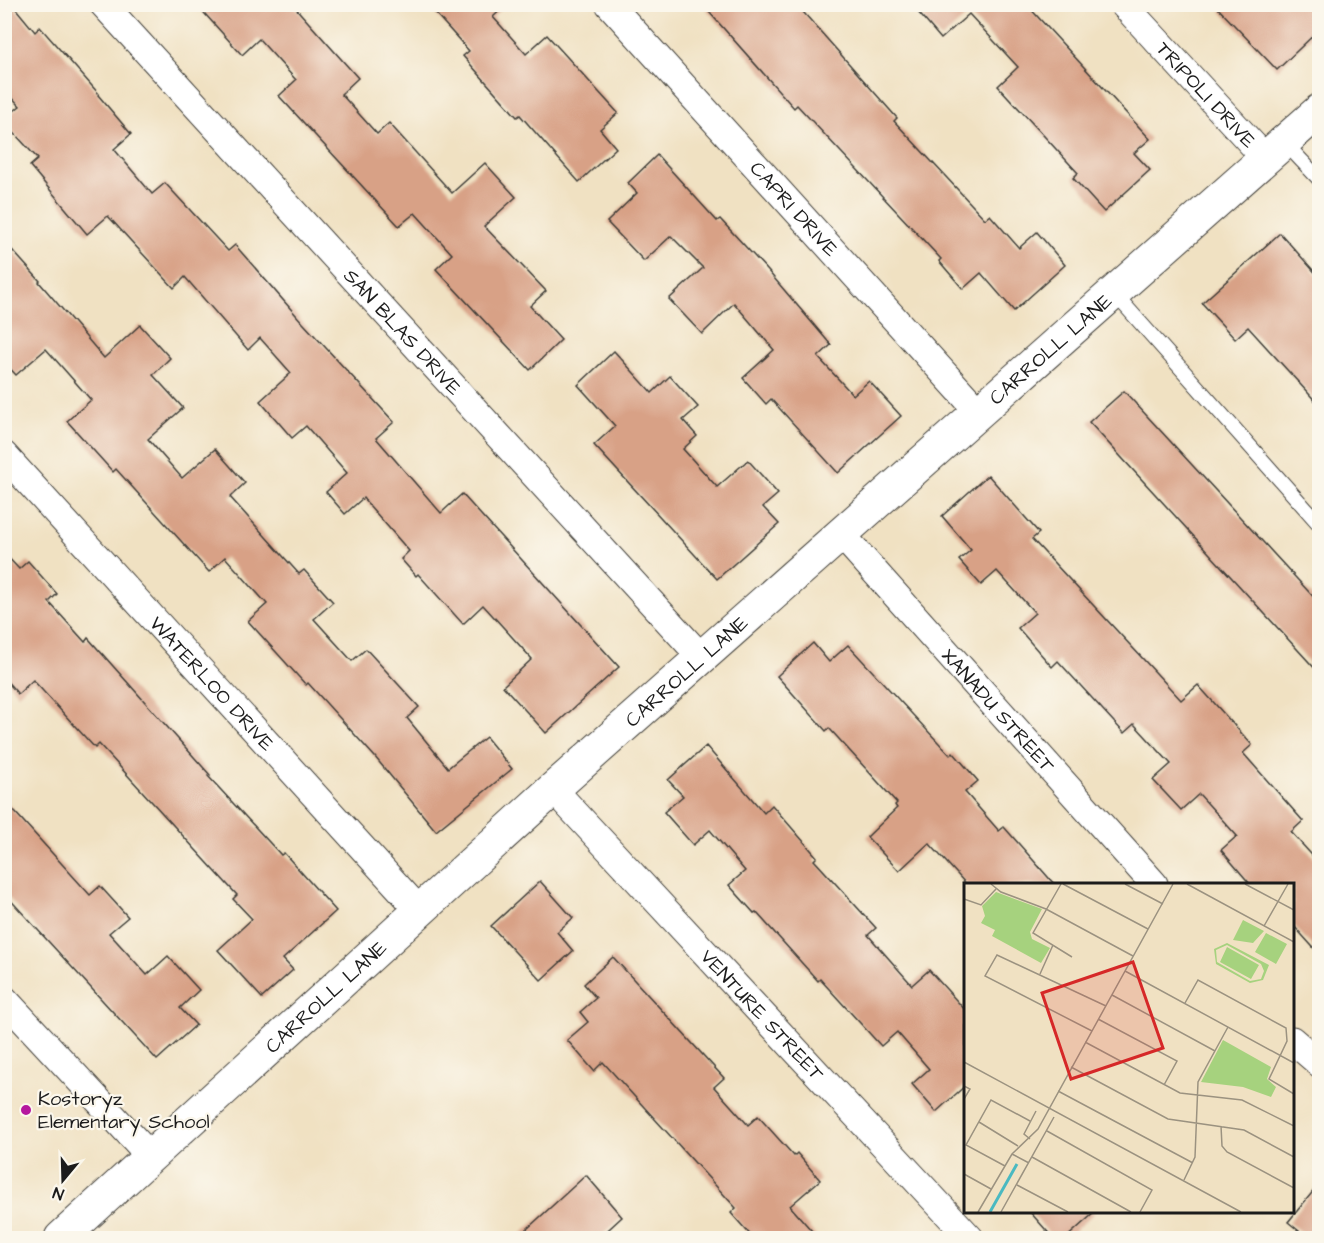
<svg xmlns="http://www.w3.org/2000/svg" width="1324" height="1243" viewBox="0 0 1324 1243" font-family="'Architects Daughter',sans-serif">
  <rect width="100%" height="100%" fill="#fbf7ec"/>
  <filter id="ink" filterUnits="userSpaceOnUse"><feTurbulence type="fractalNoise" baseFrequency=".0167" numOctaves="2"/><feDisplacementMap in="SourceGraphic" scale="12" xChannelSelector="R" yChannelSelector="G"/><feConvolveMatrix kernelMatrix="1 2 1 2 8 2 1 2 1" color-interpolation-filters="sRGB"/></filter>
  <filter id="wash" filterUnits="userSpaceOnUse"><feTurbulence type="fractalNoise" baseFrequency=".008" numOctaves="4" result="noise"/><feDisplacementMap in="SourceGraphic" scale="24" xChannelSelector="R" yChannelSelector="G"/><feGaussianBlur stdDeviation="1.35" result="paint"/><feColorMatrix in="noise" values="0 0 0 0 0 0 0 0 0 0 0 0 0 0 0 0 0 1.4 0 .05"/><feComposite in="paint" operator="in"/></filter>
  <g filter="url(#wash)">
    <rect width="100%" height="100%" fill="#f0e1c2"/>
    <g id="blocks">
      <g fill="#d8a186">
        <polygon points="4,4 12,4 35,32 40,27 99,94 98,95 131,134 114,149 152,194 165,183 228,251 235,245 303,323 394,422 376,438 441,513 462,494 619,667 546,733 503,686 532,659 483,605 463,624 418,574 416,576 401,559 409,551 363,498 345,514 326,492 347,473 306,426 292,438 260,401 291,373 260,338 248,350 185,277 174,288 108,216 87,234 30,166 38,159 4,122 4,119 20,106 4,89"/>
        <polygon points="196,4 292,4 358,78 341,94 377,134 389,123 452,193 485,163 516,197 484,226 546,291 530,306 561,340 530,370 436,269 452,254 415,213 399,226 279,96 296,80 259,39 242,55"/>
        <polygon points="427,4 507,4 493,17 526,54 547,35 618,113 600,129 616,148 579,182 520,115 517,117 463,56 469,51"/>
        <polygon points="702,4 796,4 897,118 894,121 985,219 990,215 1019,248 1037,232 1065,265 1014,311 981,273 963,289 939,261 941,259 797,105 794,108"/>
        <polygon points="911,4 1026,4 1150,139 1134,153 1150,170 1104,212 1073,178 1078,173 998,86 1018,67 969,14 941,39"/>
        <polygon points="1214,4 1320,4 1320,29 1277,70"/>
        <polygon points="657,155 717,221 720,219 768,271 831,345 818,357 853,395 869,381 901,416 838,473 771,399 766,404 743,378 774,350 734,303 702,334 669,299 703,268 671,236 644,261 607,222 637,193 628,183"/>
        <polygon points="1280,233 1320,278 1320,406 1248,327 1235,339 1202,303"/>
        <polygon points="4,241 40,281 39,282 104,358 140,325 170,358 153,375 183,408 148,439 182,478 215,449 245,483 230,497 299,574 304,570 333,602 314,619 352,661 366,649 419,707 407,718 448,768 486,737 512,769 436,831 375,757 308,683 306,685 248,621 267,604 225,557 209,572 116,469 113,472 67,421 91,400 46,349 16,375 4,362"/>
        <polygon points="614,351 652,393 670,376 698,407 683,420 697,436 683,449 717,487 748,460 778,494 763,507 779,524 717,579 594,445 615,426 578,385"/>
        <polygon points="1124,391 1320,604 1320,674 1089,422"/>
        <polygon points="988,475 1039,533 1032,539 1181,700 1198,685 1252,745 1243,753 1303,821 1291,832 1320,864 1320,955 1293,925 1293,885 1251,885 1221,850 1237,836 1199,794 1181,810 1153,780 1171,764 1134,724 1124,733 1058,661 1052,667 1018,628 1035,613 997,571 981,585 959,560 971,550 942,516"/>
        <polygon points="4,553 19,569 28,561 57,594 49,602 85,642 88,638 210,775 208,776 281,855 284,853 336,911 283,959 293,970 262,998 218,950 252,919 233,899 237,895 99,744 95,748 33,680 18,694 4,678"/>
        <polygon points="813,643 829,662 848,645 950,755 953,752 978,781 965,792 999,831 1004,827 1055,885 967,885 929,843 899,871 867,837 897,808 895,805 897,803 829,728 826,731 777,676"/>
        <polygon points="706,746 764,813 772,805 817,857 814,860 876,928 868,935 912,985 929,970 966,1011 966,1085 936,1112 912,1084 929,1069 897,1032 881,1046 820,979 818,981 756,912 754,913 729,885 745,871 710,830 693,845 664,812 683,796 668,780"/>
        <polygon points="4,800 90,895 100,886 128,917 109,933 147,975 168,956 199,990 180,1008 196,1025 157,1060 4,893"/>
        <polygon points="540,881 573,918 557,932 573,951 541,980 491,926"/>
        <polygon points="613,957 724,1078 714,1087 748,1125 758,1116 794,1156 797,1153 820,1180 790,1206 819,1239 754,1239 731,1213 736,1208 603,1062 594,1071 567,1040 588,1022 580,1012 596,998 584,984"/>
        <polygon points="586,1175 622,1217 598,1239 516,1239"/>
        <polygon points="1320,1183 1320,1239 1309,1239 1288,1222"/>
        <polygon points="1030,1212 1095,1212 1065,1239 1054,1239"/>
      </g>
    </g>
  </g>
  <g filter="url(#ink)">
    <use href="#blocks" fill-opacity="0" stroke="#3c3a35" stroke-width="1.5"/>
    <g fill="none" stroke-linecap="round" stroke-linejoin="round">
      <g stroke="#3c3a35" stroke-width="16">
        <g id="lane">
          <polyline points="1284,142 1320,180"/>
          <polyline points="1114,293 1320,525"/>
        </g>
      </g>
      <g stroke="#3c3a35" stroke-width="29">
        <g id="street">
          <path id="s1" d="M103 4 702 658"/>
          <path id="s2" d="M609 4 980 413"/>
          <path id="s3" d="M1123 4 1266 159"/>
          <path id="s4" d="M4 455 420 911"/>
          <path id="s5" d="M841 534 1154 884"/>
          <path id="s6" d="M553 789 970 1238"/>
          <polyline points="4,999 151,1157"/>
          <polyline points="1292,1040 1320,1064"/>
        </g>
      </g>
      <g stroke="#3c3a35" stroke-width="35">
        <g id="secondary">
          <path id="s7" d="M61 1238 553 789 1320 110"/>
        </g>
      </g>
      <use href="#lane" stroke="#fff" stroke-width="14"/>
      <use href="#street" stroke="#fff" stroke-width="27"/>
      <use href="#secondary" stroke="#fff" stroke-width="33"/>
    </g>
  </g>
  <circle fill="#b5179e" stroke="#fbf7ec" stroke-width="2" cx="26" cy="1110" r="6"/>
  <g text-anchor="middle" stroke-width="4.5" stroke-linejoin="round" paint-order="stroke">
    <g font-size="20" fill="#1c1c1c" stroke="#fbf7ec">
      <text dy="7" stroke="none"><textPath href="#s3" startOffset="123">TRIPOLI DRIVE</textPath></text>
      <text dy="7" stroke="none"><textPath href="#s2" startOffset="276">CAPRI DRIVE</textPath></text>
      <text dy="7" stroke="none"><textPath href="#s1" startOffset="444">SAN BLAS DRIVE</textPath></text>
      <text dy="7" stroke="none"><textPath href="#s7" startOffset="1330">CARROLL LANE</textPath></text>
      <text dy="7" stroke="none"><textPath href="#s7" startOffset="844">CARROLL LANE</textPath></text>
      <text dy="7" stroke="none"><textPath href="#s4" startOffset="309">WATERLOO DRIVE</textPath></text>
      <text dy="7" stroke="none"><textPath href="#s5" startOffset="236">XANADU STREET</textPath></text>
      <text dy="7" stroke="none"><textPath href="#s7" startOffset="358">CARROLL LANE</textPath></text>
      <text dy="7" stroke="none"><textPath href="#s6" startOffset="308">VENTURE STREET</textPath></text>
    </g>
    <g font-size="20" fill="#1c1c1c" stroke="#fbf7ec" text-anchor="start">
      <text x="38" y="1105">Kostoryz<tspan x="38" dy="23">Elementary School</tspan></text>
    </g>
  </g>
  <g transform="translate(964 883)">
    <rect width="330" height="330" fill="#f0e1c2"/>
    <path d="M32 9 78 26 66 49 68 56 86 65 77 80 28 53 31 47 17 40 21 33 18 23ZM279 37 300 48 289 60 269 57ZM302 50 323 61 312 81 291 69ZM263 60 305 82 299 97 286 100 252 81 250 66ZM263 62 297 81 300 88 297 96 286 98 253 79 252 67ZM263 64 295 82 287 96 256 79ZM259 157 307 184 303 196 312 204 307 214 279 204 237 199Z" fill="#a6d27e" fill-rule="evenodd"/>
    <path fill="none" stroke="#4ab9c1" stroke-width="3" d="M26 329 53 281"/>
    <path fill="none" stroke="#9b9280" stroke-width="1.5" d="M27 1 37 9 82 26 169 73M97 1 69 50 108 74M99 1 184 46M161 1 199 21M223 1 330 59M281 1 330 27M0 16 17 22 32 6M300 43 324 1M161 88 330 180M76 91 89 62M148 112 251 168M221 120 234 97 322 145 323 158 305 196 330 211M134 136 213 178 200 202M128 148 21 93 33 72 142 123M121 159 216 210 278 217 330 243M0 179 277 329M107 184 204 236 280 247 330 274M0 203 6 206 0 216M94 208 229 280M15 239 54 263M257 243 258 263 263 269 330 305M83 248 188 307 176 329M66 256 60 251 72 228M48 271 65 280M68 274 167 329M41 283 2 262 27 217 66 238M0 291 27 306M220 297 231 274 234 199 264 144M53 302 104 329M14 329 48 271 74 246 209 1M37 329 90 234"/>
    <path fill="#d62828" fill-opacity="0.15" stroke="#d62828" stroke-width="3" d="M169 79 199 165 107 196 78 110Z"/>
    <rect width="330" height="330" fill="none" stroke="#1c1c1c" stroke-width="3"/>
  </g>
  <rect width="1324" height="1243" fill="none" stroke="#fbf7ec" stroke-width="24"/>
  <g transform="translate(63 1180) rotate(199)" stroke="#fbf7ec" stroke-width="4.5" paint-order="stroke">
  <path d="M0-4.5L10 22L0 15L-10 22Z" fill="#1c1c1c"/>
  <text y="-9" font-size="16" font-weight="bold" text-anchor="middle" fill="#1c1c1c">N</text>
  </g>
</svg>
